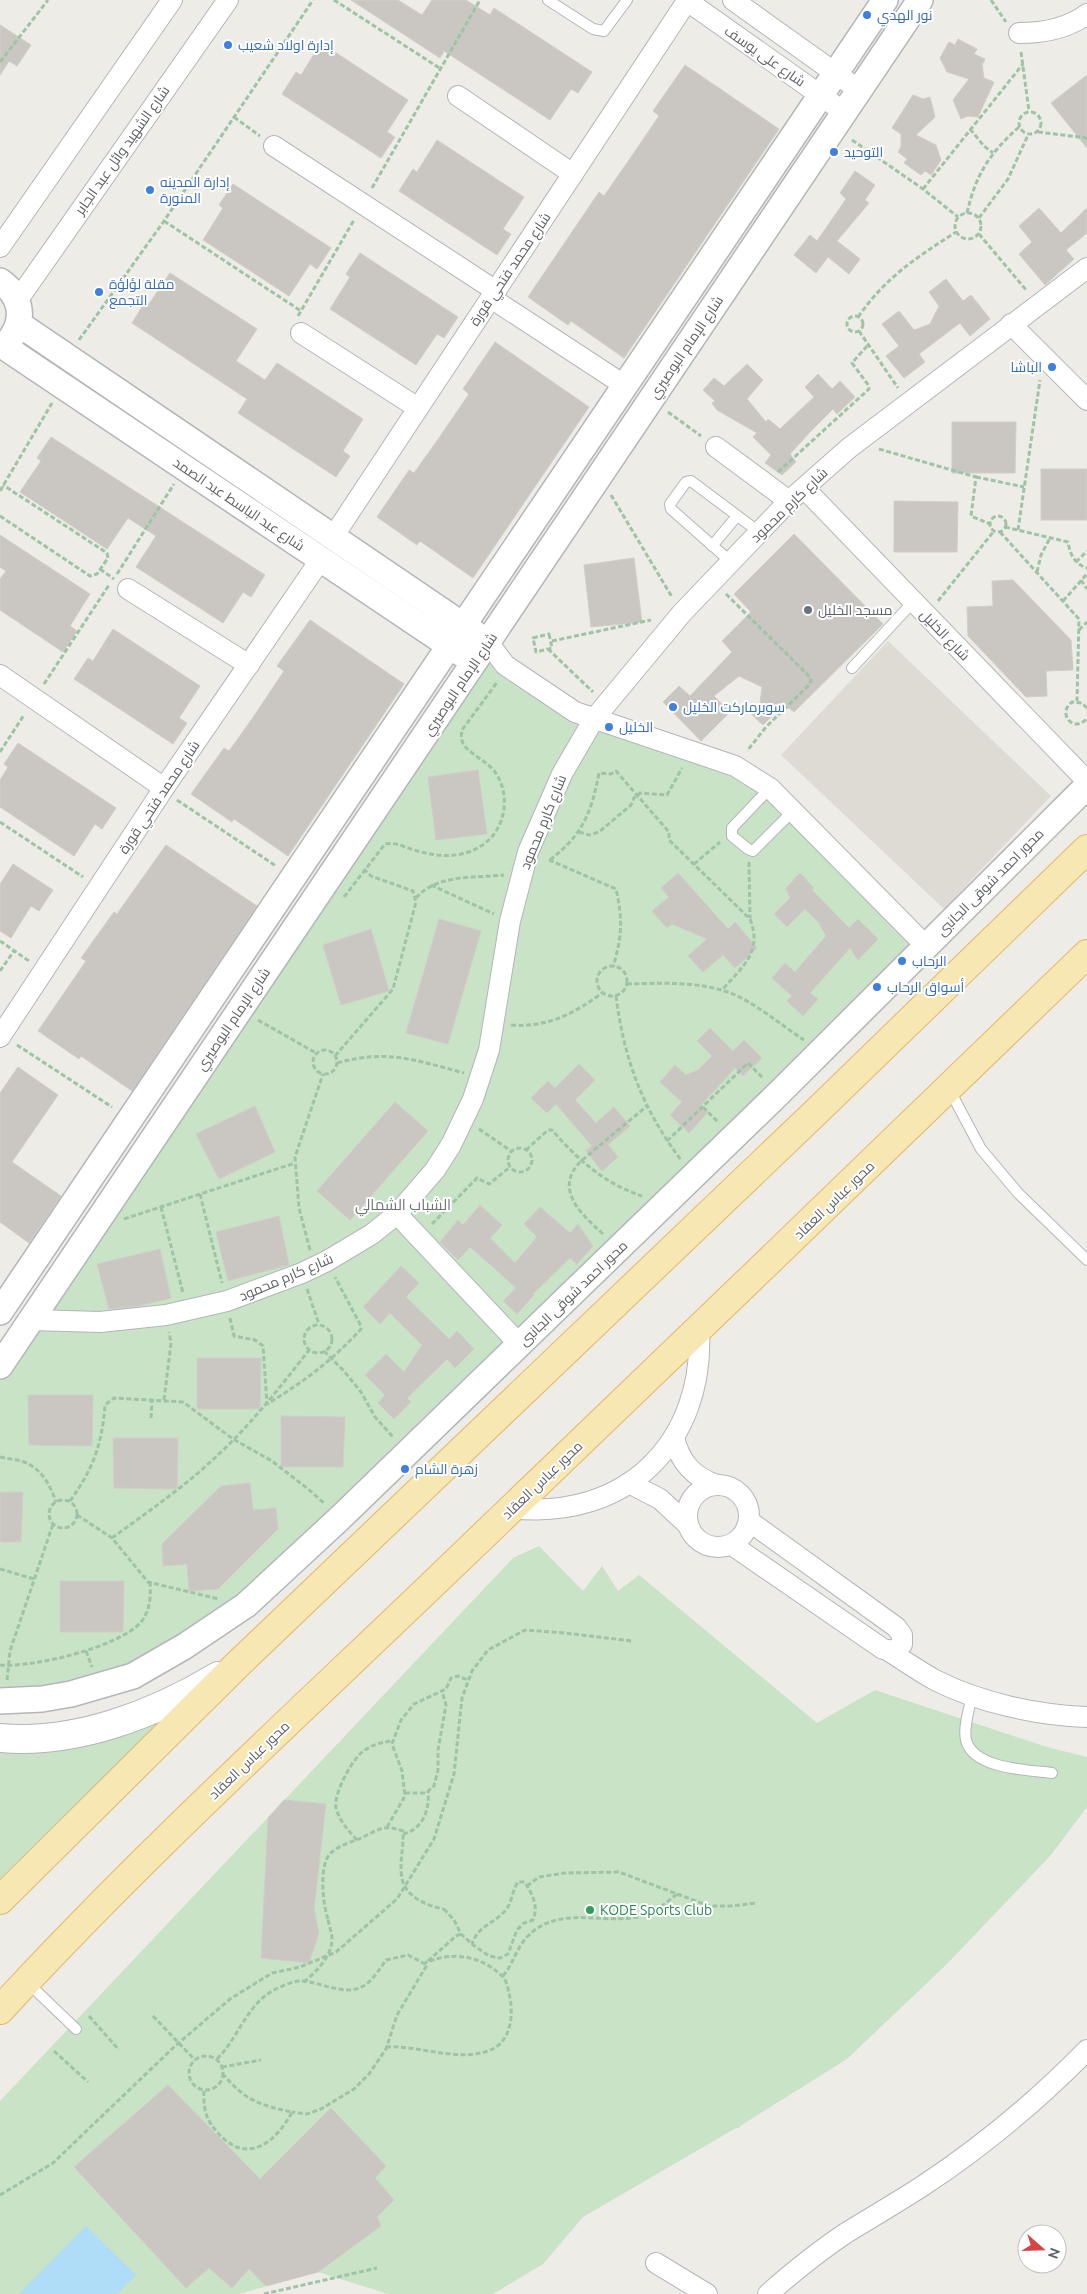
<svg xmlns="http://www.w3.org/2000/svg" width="1087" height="2294" viewBox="0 0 1087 2294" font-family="Ubuntu,Cairo,sans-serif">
  <rect width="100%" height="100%" fill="#eeece6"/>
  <polygon fill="#dedbd5" points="888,641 1051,796 944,909 781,755"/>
  <g fill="#c8e3c6">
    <polygon points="475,662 505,665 567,706 735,766 925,945 340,1518 133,1676 0,1701 0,1367"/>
    <polygon points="539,1546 583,1591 602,1566 618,1591 639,1575 817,1723 875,1690 1047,1747 1087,1757 1087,1807 1050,1856 947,1964 847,2059 740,2126 739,2128 736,2128 583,2217 543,2264 493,2294 388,2294 318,2272 239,2294 0,2294 0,2101 513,1558"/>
    <polygon points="185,1696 0,1900 0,1738"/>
  </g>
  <polygon fill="#afdcf6" points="86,2226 136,2275 117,2294 19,2294"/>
  <g fill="#cac7c3" stroke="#d2cdc5">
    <polygon points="351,0 398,0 422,15 432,0 466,0 490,15 494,8 592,72 578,93 571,89 550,120 444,51 440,58"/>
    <polygon points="0,25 31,45 17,66 9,61 0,75"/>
    <polygon points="958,39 977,49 974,54 985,59 982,65 984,78 994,82 978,117 968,116 961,119 953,100 969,79 947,72 940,58 949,42 955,45"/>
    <polygon points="321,43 408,100 387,132 395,137 381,158 282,94 296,72 301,75"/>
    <polygon points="685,65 779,129 624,358 571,321 568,325 528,297 599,192 604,196 629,160 659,116 653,111"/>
    <polygon points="1087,75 1087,148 1051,103"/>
    <polygon points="913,95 923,99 930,97 935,117 916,135 936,145 941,160 931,175 925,171 921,175 904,163 907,159 898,152 901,147 901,134 892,128"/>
    <polygon points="437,140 524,197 503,229 511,234 497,255 399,191 413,169 417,172"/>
    <polygon points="855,171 875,185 865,200 869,203 837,241 860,259 849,274 828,257 816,273 794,255 810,235 817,241 846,199 840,193"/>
    <polygon points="233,184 331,248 317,269 310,264 289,296 203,240 223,208 219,205"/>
    <polygon points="1039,208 1061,233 1087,208 1087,233 1066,250 1074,259 1045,285 1019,254 1032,242 1019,226"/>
    <polygon points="360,253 458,317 444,338 437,334 416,365 330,309 350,277 346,274"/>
    <polygon points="170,273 257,329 236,361 265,380 277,363 363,419 343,451 350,456 336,477 238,413 247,399 132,323 145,302 149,304"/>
    <polygon points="946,279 963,301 971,295 990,319 970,336 960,323 919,354 925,362 904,378 886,356 899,346 882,324 899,311 914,330 930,324 939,306 929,292"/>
    <polygon points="495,342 589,407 473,578 420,541 417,545 377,517 409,470 414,473 439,438 469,394 463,389"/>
    <polygon points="747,364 763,380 747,399 766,422 768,419 780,429 814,397 805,387 818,374 832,389 840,381 855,397 837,414 833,409 811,431 790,454 796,462 782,475 765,463 771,455 753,437 757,433 717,410 712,403 715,401 703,390 714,378 724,386"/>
    <polygon points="952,422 1016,422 1015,473 952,473"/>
    <polygon points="51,437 265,575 251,597 243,592 223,623 136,567 156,536 128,518 107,549 20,492 41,461 37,458"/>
    <rect x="1041" y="469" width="46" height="51"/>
    <polygon points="894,501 958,502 957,552 894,552"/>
    <polygon points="794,534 883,624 794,712 784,704 763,725 750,713 760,703 762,687 739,676 714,696 730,712 701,741 663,702 679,686 690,696 732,652 722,641 751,612 734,594"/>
    <polygon points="0,535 90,594 70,626 77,631 63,652 0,610 0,579 6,571 0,567"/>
    <polygon points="634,558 642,622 591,627 584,565"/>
    <polygon points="1013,580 1071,640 1073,670 1046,671 1047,696 1026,697 968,636 967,607 993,606 992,581"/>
    <polygon points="310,620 404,684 288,856 234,819 232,822 191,794 224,748 229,751 254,716 284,671 277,666"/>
    <polygon points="113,629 200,686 179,718 187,723 173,744 74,679 88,658 93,661"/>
    <polygon points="18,743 116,808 102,829 95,824 74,856 0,807 0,780 8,767 4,764"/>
    <polygon points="478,770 487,834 436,840 428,777"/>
    <polygon points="166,845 257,906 132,1091 81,1056 79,1059 38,1031 86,961 81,958 114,912 117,914"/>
    <polygon points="13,864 53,890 39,911 31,906 11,938 0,931 0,884"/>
    <polygon points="678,873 728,929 735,922 757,948 735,968 723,955 703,972 688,956 707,939 672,924 667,928 652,911 669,897 661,888"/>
    <polygon points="800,873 814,888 812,890 849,928 858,919 878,939 858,960 850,948 810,993 818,999 803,1016 787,1001 792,996 772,978 785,963 795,972 826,936 819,923 805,909 787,927 774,914 790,898 786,888"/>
    <polygon points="439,919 481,931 448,1044 406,1033"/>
    <polygon points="371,929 389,991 341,1005 323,945"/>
    <polygon points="710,1028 733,1051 744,1040 762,1058 743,1076 735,1068 701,1105 708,1112 689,1133 670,1115 682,1102 660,1082 675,1065 686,1075 698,1070 712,1056 697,1041"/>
    <polygon points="579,1064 595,1080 575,1100 596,1123 614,1107 630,1126 608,1145 618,1157 602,1171 586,1151 592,1146 556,1104 547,1113 531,1098 548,1081 555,1088"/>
    <polygon points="18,1067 58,1095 12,1162 61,1196 29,1243 0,1222 0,1093"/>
    <polygon points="395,1102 428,1131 350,1220 317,1191"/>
    <polygon points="255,1106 275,1152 219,1179 196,1134"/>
    <polygon points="480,1205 502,1225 490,1238 515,1263 537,1237 524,1224 540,1207 570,1233 578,1224 593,1246 577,1264 570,1258 533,1294 534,1295 517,1314 503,1301 516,1288 494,1268 470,1247 458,1260 440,1242 458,1220 463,1225"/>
    <polygon points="279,1216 289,1265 228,1281 216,1232"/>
    <polygon points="160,1249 171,1298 138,1306 109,1309 97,1264"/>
    <polygon points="401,1266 419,1283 406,1297 449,1339 457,1331 474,1349 455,1368 447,1359 407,1398 411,1402 394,1419 378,1403 385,1395 365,1375 386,1354 404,1372 422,1345 390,1313 380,1324 363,1307"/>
    <polygon points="197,1358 261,1358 260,1409 197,1409"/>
    <polygon points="28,1395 93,1395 92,1446 29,1445"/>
    <polygon points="281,1416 345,1417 343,1467 281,1467"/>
    <polygon points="113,1438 178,1438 177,1489 114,1488"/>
    <polygon points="250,1483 253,1510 276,1508 278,1529 218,1589 189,1591 187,1564 163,1566 162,1544 221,1486"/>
    <polygon points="0,1492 23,1492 21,1542 0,1542"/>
    <polygon points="60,1581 124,1581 123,1632 60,1632"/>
    <polygon points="284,1800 326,1804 314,1909 319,1933 309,1963 261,1958 268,1818"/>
    <polygon points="168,2085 260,2179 331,2108 386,2166 375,2178 394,2200 377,2217 381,2226 318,2272 266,2286 249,2269 232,2288 209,2268 186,2288 74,2167"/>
  </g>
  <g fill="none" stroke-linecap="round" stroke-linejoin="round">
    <g stroke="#b3b6b9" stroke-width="12">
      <g id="service">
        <polyline points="548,0 593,29 604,31 627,0"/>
        <polyline points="712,546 737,516"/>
        <polyline points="731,562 671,509 670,504 686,482 691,481 759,532"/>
        <polyline points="852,668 913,602"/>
        <polyline points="770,788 732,828 732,836 748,849 753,851 793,811"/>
        <polyline points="949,1089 981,1149 1018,1193 1087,1260"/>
        <path d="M972 1694C970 1708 963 1726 966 1740 973 1769 1028 1770 1052 1773"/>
        <polyline points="27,1982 76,2029"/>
      </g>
    </g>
    <g stroke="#b3b6b9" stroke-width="22">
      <g id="minor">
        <polyline points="686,0 844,112"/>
        <polyline points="733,0 859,90"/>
        <path d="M1019 33C1044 33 1067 29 1087 14"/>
        <polyline points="458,96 573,174"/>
        <polyline points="274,146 496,291"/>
        <polyline points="0,247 172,0"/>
        <polyline points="491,298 624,385"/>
        <polyline points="17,301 228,0"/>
        <polyline points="1011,324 1087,400"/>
        <polyline points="301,333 418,408"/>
        <polyline points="716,447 789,501"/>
        <polyline points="804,488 1087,781"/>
        <polyline points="333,537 687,1"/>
        <polyline points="128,589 249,665"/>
        <polyline points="488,642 505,665 575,712 735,766 770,788 925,945"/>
        <polyline points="0,675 164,788"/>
        <polyline points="0,1037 164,788 321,559"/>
        <polyline points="397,1214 520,1345"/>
        <polyline points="31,1320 100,1322 166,1315 227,1301 302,1273 327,1261 372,1234 397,1214 435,1170 451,1145 473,1099 489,1050 510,921 528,852 562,774 594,719 682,613 789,501 849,448 1087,268"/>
        <path d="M674 1438C680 1462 693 1477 717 1485"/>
        <polyline points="629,1483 660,1499 687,1524"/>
        <circle cx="718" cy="1516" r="31"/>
        <path d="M512 1508C625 1521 705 1443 699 1330"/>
        <polyline points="732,1545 883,1649 894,1651 902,1644 902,1635 896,1627 749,1521"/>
        <path d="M889 1651C904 1661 919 1671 935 1680 980 1703 1037 1715 1087 1717"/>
        <polyline points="656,2263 707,2294"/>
        <path d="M768 2294C793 2272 819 2251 846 2233 872 2217 898 2202 924 2185 983 2146 1038 2100 1087 2050"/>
      </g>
    </g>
    <g stroke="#b3b6b9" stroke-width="28">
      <g id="tertiary">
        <path d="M0 281C20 295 26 317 11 338"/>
        <polyline points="19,324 476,634"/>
        <polyline points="3,346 462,654"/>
        <polyline points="0,1312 885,0"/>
        <polyline points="0,1366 920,0"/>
        <polyline points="0,1701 42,1699 71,1694 133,1676 185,1646 246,1605 340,1518 778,1094 1087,786"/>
      </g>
    </g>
    <g stroke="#b2b5b9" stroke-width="30">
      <path id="secondary" d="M0 1738C75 1745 155 1714 218 1676"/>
    </g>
    <g stroke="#e2b86b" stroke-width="30">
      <g id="primary">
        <polyline points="0,1900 237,1665 816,1112 1087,849"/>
        <path d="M0 2010C138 1860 288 1723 434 1583 652 1374 870 1164 1087 954"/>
      </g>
    </g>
    <g stroke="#9fc3a7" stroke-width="3" stroke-dasharray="5 2.5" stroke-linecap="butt">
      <polyline points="334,0 441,69"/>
      <polyline points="991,0 1006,22"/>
      <polyline points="1021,52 1029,111"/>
      <polyline points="0,62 48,0"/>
      <circle cx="1030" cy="123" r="11"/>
      <polyline points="234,117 260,136"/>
      <polyline points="970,129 984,146 993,153"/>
      <polyline points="1038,132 1087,138"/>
      <polyline points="852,140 923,189 958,217"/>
      <polyline points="372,188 480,0"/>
      <polyline points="923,189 1023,64"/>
      <circle cx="968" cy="226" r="13"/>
      <path d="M967 213C976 174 989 154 1019 127"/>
      <polyline points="979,218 1008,179 1028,135"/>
      <polyline points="164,221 301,311"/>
      <polyline points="979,234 1027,291"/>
      <polyline points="298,316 354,220"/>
      <circle cx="855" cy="324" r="8"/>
      <path d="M858 317C887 276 916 258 956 232"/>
      <polyline points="859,331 898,388"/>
      <polyline points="79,340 164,221 313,0"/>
      <polyline points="668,412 701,436"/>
      <polyline points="879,449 976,477 971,516 990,524"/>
      <polyline points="778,472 869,389 869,386 852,363 868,345"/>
      <polyline points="976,477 1024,487"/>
      <polyline points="0,491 52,403"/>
      <polyline points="611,495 672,597"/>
      <polyline points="0,516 90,576 97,574 108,558 107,553 3,485"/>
      <circle cx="998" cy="524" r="8"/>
      <path d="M1005 527 1068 542C1070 555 1075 564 1087 568"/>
      <polyline points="1018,530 1040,380"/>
      <polyline points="1000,532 1079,619 1077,701"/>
      <polyline points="1076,562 1087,551"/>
      <polyline points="100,569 114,579"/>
      <polyline points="1037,572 1041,555 1050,538"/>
      <polyline points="117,574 174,484"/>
      <polyline points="1081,580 1087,589"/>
      <polyline points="726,594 811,678 810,684 766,727 747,751"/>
      <polyline points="938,601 994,531"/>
      <polyline points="1063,601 1087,574"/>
      <polyline points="1079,630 1087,622"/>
      <polygon points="549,634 552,648 536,652 533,638"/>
      <polyline points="552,641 651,620"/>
      <polyline points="548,649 593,692"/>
      <polyline points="44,684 109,585"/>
      <path d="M1087 708 1082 703 1072 702C1056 714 1075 734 1087 718"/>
      <polyline points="0,752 24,715"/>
      <polyline points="177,800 276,866"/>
      <polyline points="0,822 83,877"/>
      <polyline points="579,832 589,835 599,832 631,805 634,798 640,793 667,795 682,768"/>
      <path d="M549 860 616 889C623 920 622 937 613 967"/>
      <path d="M550 860C583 834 591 814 599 773L611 774 616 771 669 832V840L750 919C763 952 742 967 722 990"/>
      <polyline points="749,862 750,918"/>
      <polyline points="694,864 720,842"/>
      <polyline points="431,885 494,914"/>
      <path d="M344 897 385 844C394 842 403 846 411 849 435 857 462 860 484 844 506 828 511 794 495 772 487 761 471 755 464 745 461 741 461 735 462 730L498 681"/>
      <path d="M416 898C436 874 476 878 504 875"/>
      <polyline points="0,941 29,961"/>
      <circle cx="612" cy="981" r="15"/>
      <polyline points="0,971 14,951"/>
      <path d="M627 984C661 983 701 981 733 994 758 1005 781 1025 804 1040"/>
      <path d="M616 996C624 1059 642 1108 681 1160"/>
      <polyline points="258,1020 316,1053"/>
      <path d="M511 1025C547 1028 575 1013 602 993"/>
      <polyline points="17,1045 112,1107"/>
      <circle cx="325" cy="1062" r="12"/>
      <polyline points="335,1056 393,989 416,902 413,891 371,876 364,869"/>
      <path d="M337 1063C387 1049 415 1060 464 1073"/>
      <polyline points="703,1107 719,1123"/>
      <polyline points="479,1129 511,1151"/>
      <polyline points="667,1141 748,1063 764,1079"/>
      <circle cx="520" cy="1160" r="12"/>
      <path d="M526 1150 548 1130H552C577 1159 605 1184 642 1196"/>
      <polyline points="200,1194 222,1283"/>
      <polyline points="161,1207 183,1293"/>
      <polyline points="124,1219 295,1163"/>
      <polyline points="432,1224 477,1178 489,1184 510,1167"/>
      <path d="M603 1234C581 1214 553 1189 581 1161L647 1106"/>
      <polyline points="310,1250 299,1208 295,1157 323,1074"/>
      <polyline points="307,1289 319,1324"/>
      <path d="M230 1318 234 1336 255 1340 263 1346 267 1404C302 1383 333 1360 361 1329V1326L335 1277"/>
      <circle cx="318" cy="1339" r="14"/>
      <polyline points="324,1351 344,1371 361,1392 375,1417 393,1437"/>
      <polyline points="164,1400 171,1343 169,1332"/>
      <polyline points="151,1418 152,1400"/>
      <path d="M0 1457C8 1459 16 1459 24 1462 42 1469 50 1485 56 1502"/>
      <circle cx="63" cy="1514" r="14"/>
      <path d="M70 1501C93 1469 102 1445 105 1405L114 1398 183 1402 233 1439 272 1461 308 1489 324 1503"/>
      <polyline points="77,1515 112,1538 148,1582 219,1599"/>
      <path d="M112 1538C149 1511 187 1485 220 1453 253 1422 281 1386 309 1350"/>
      <polyline points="0,1569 34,1579"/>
      <polyline points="86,1651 92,1667"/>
      <path d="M0 1665C32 1668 120 1647 141 1622 150 1611 151 1597 150 1583"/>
      <polyline points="7,1680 10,1651 53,1524"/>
      <polyline points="405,1793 426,1793 434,1786 438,1770 438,1750 446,1705 442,1691"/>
      <polyline points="387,1827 405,1796 402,1771 392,1744 401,1720 414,1704 446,1689 451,1678 458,1676 468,1680"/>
      <path d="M403 1834C422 1830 430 1810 428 1792"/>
      <path d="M357 1840C348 1830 340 1822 336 1808 333 1795 351 1762 361 1753 370 1745 382 1742 393 1741"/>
      <polyline points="527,1886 539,1877 565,1873 619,1872 709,1906 731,1906 757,1903"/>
      <path d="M444 1909 454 1920 461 1934 472 1944 489 1956 500 1958 508 1954 517 1930 524 1923 533 1920C539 1905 532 1895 525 1882H518C512 1890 512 1904 505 1911 493 1924 478 1926 472 1944"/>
      <path d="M328 1919C323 1905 319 1868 329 1855 337 1845 353 1842 363 1837 380 1829 384 1824 403 1831 404 1849 399 1860 402 1879"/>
      <polyline points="428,1961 456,1936 461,1934"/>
      <path d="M503 1976C513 1964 516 1949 527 1937 562 1900 613 1931 652 1912 661 1908 669 1900 677 1894"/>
      <polyline points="89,2016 119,2050"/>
      <polyline points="153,2016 195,2060"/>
      <path d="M386 2047C419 2045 456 2062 488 2051 512 2043 514 2014 509 1993 508 1988 506 1979 502 1976 480 1955 452 1951 425 1963"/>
      <polyline points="54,2051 88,2082"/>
      <circle cx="206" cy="2073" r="17"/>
      <path d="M217 2059C240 2036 247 2002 278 1988 284 1985 294 1981 300 1981 322 1981 350 2001 370 1981 376 1975 381 1967 386 1960L408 1955 427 1965 397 2015 386 2049 369 2074 354 2089 321 2109 307 2114 292 2112"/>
      <polyline points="222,2067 261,2060"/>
      <path d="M204 2091C203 2112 207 2123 223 2138 251 2164 278 2139 292 2112 262 2106 244 2100 224 2075"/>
      <polyline points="0,2195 53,2163 174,2047 230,1999 272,1973 300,1967 336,1952 397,1899 434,1839 454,1774 462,1698 472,1671 488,1650 525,1630 565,1633 632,1641"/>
      <polyline points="264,2294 377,2268"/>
    </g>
    <use href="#service" stroke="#fff" stroke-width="10"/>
    <use href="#minor" stroke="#fff" stroke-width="20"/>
    <use href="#tertiary" stroke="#fff" stroke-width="25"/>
    <use href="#secondary" stroke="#fff" stroke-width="28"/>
    <use href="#primary" stroke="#f6e7b3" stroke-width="28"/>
    <g stroke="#9fc3a7" stroke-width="3" stroke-dasharray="5 2.5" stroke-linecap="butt">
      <path d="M402 1879C406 1897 427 1906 444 1909"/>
      <path d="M304 1982C316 1972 332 1956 332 1939 332 1933 329 1926 328 1919"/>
    </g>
  </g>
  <g fill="#3f7fe0" stroke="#fff" stroke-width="2">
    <circle cx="867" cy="15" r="5"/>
    <circle cx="228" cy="45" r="5"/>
    <circle cx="834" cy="152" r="5"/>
    <circle cx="150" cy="190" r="5"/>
    <circle cx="99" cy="292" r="5"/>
    <circle cx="1052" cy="367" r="5"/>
    <circle cx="673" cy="707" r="5"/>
    <circle cx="609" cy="727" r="5"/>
    <circle cx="902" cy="961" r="5"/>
    <circle cx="877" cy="987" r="5"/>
    <circle cx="405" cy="1469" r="5"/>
  </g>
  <circle fill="#6b7280" stroke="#fff" stroke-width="2" cx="808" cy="610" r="5"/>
  <circle fill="#2e9e5b" stroke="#fff" stroke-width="2" cx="590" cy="1910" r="5"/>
  <g text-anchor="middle" stroke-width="4" stroke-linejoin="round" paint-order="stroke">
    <g font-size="14" fill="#366cbe" stroke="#fff" text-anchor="start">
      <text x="877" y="20">نور الهدي</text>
      <text x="238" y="50">إدارة اولاد شعيب</text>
      <text x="844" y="157">التوحيد</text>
      <text x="160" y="187">إدارة المدينه<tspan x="160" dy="16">المنورة</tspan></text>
      <text x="109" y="289">مقلة لؤلؤة<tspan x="109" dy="16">التجمع</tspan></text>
      <text x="1042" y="372" text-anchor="end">الباشا</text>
      <text x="683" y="712">سوبرماركت الخليل</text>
      <text x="619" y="732">الخليل</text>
      <text x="912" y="966">الرحاب</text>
      <text x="887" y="992">أسواق الرحاب</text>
      <text x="415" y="1474">زهرة الشام</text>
    </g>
    <g font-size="14" fill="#5e6165" stroke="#fff">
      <text transform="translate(765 56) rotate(35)" y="5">شارع على يوسف</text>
      <text transform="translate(122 150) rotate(-55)" y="5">شارع الشهيد وائل عبد الجابر</text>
      <text transform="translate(510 269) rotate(-56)" y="5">شارع محمد فتحي قورة</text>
      <text transform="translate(686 347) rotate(-56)" y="5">شارع الإمام البوصيري</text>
      <text transform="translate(239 504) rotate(34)" y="5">شارع عبد الباسط عبد الصمد</text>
      <text transform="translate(789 505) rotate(-44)" y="5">شارع كارم محمود</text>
      <text transform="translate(945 635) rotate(46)" y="5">شارع الخليل</text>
      <text transform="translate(460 684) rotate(-56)" y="5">شارع الإمام البوصيري</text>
      <text transform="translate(159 797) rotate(-56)" y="5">شارع محمد فتحي قورة</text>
      <text transform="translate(543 822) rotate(-68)" y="5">شارع كارم محمود</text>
      <text transform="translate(990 882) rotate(-45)" y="5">محور احمد شوقى الجانبى</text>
      <text transform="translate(233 1019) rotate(-56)" y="5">شارع الإمام البوصيري</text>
      <text transform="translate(834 1200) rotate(-44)" y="5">محور عباس العقاد</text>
      <text transform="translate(286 1277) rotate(-23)" y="5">شارع كارم محمود</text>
      <text transform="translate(573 1293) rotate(-44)" y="5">محور احمد شوقى الجانبى</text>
      <text transform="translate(542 1480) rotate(-44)" y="5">محور عباس العقاد</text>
      <text transform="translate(249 1760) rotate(-44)" y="5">محور عباس العقاد</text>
    </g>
    <g font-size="14" fill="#5b616d" stroke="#fff" text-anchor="start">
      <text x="818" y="615">مسجد الخليل</text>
    </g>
    <g font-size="14" fill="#27864d" stroke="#fff" text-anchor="start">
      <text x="600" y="1915">KODE Sports Club</text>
    </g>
    <g font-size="15" fill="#6f7377" stroke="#fff">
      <text x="403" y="1210">الشباب الشمالي</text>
    </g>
  </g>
  <g transform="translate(1042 2249) rotate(110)"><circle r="24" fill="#ffffff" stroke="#bfc0c1"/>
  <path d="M0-4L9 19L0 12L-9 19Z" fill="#d74444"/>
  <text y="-8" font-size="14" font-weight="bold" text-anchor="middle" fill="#5e6165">N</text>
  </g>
</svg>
